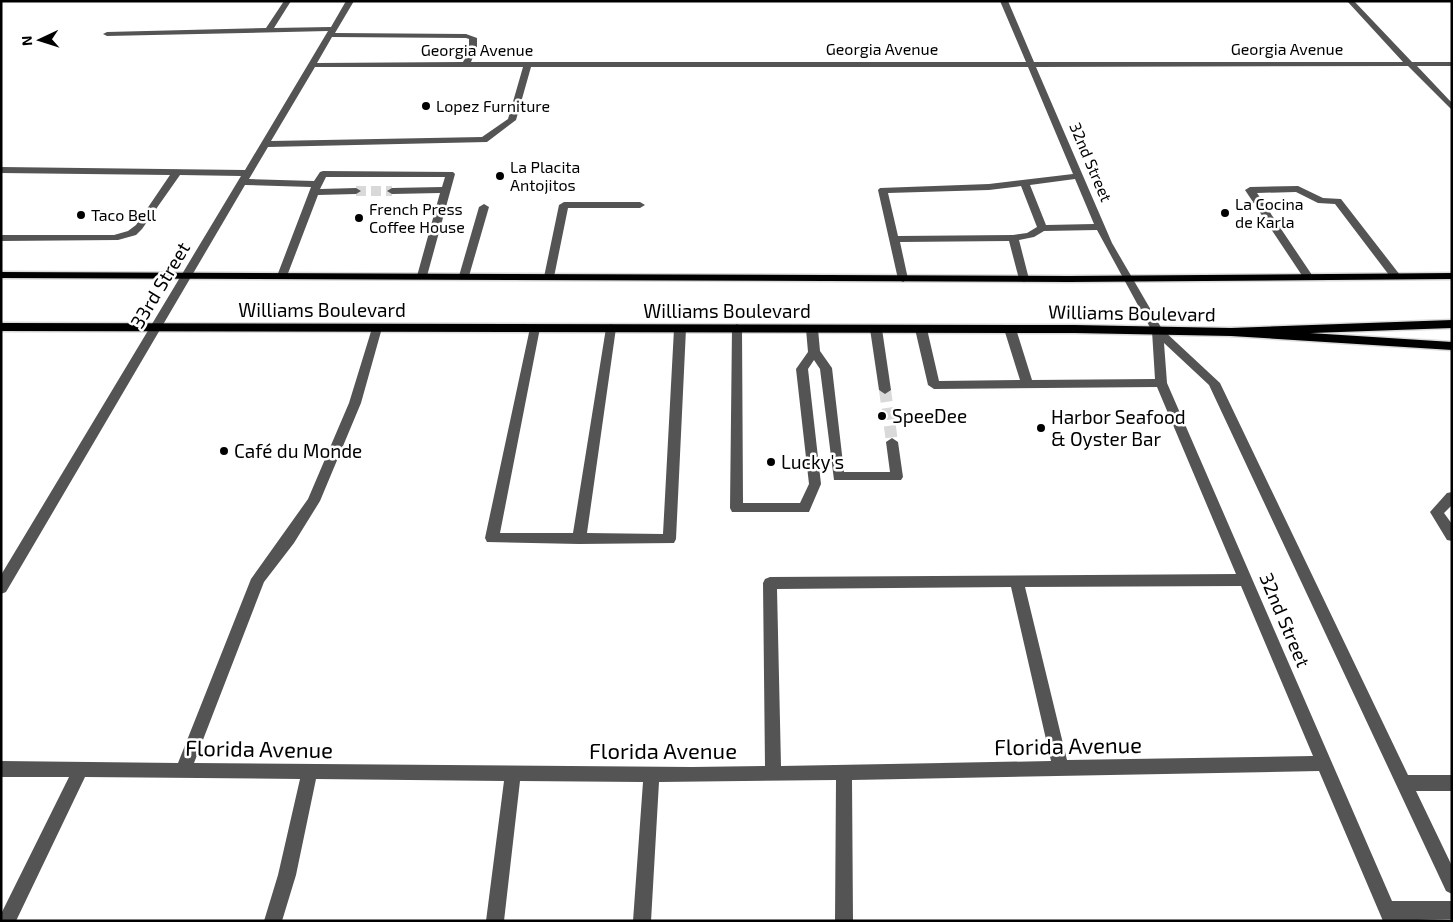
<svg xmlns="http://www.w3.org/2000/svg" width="1453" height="922" viewBox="0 0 1453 922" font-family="'Exo 2',sans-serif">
  <rect width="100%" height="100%" fill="#fff"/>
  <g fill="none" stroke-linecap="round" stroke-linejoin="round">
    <polyline stroke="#d9d9d9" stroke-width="10" stroke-dasharray="10 5" stroke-linecap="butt" points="356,191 392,191"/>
    <polyline stroke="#d9d9d9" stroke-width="12" stroke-dasharray="12 6" stroke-linecap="butt" points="885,390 892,442"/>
    <g stroke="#dbdbdb" stroke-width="3">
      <g id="major">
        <polygon points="1,272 1069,276 1452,273 1452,279 1069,282 1,278"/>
        <polygon points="1,323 1075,325 1231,328 1452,342 1452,350 1231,336 1075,333 1,331"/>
      </g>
    </g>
    <g stroke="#dbdbdb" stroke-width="3">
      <polygon id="highway" points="1452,320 1452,328 1231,336 1224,332 1231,328"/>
    </g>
    <g fill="#545454" fill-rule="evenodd">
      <path d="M284 1H291L274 28 331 27 346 1H354L335 33 466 34 477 38V47L471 62H1026L1000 1H1008L1034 62H1403L1347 1H1354L1412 62H1452V66H1417L1452 103V110L1408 66 1036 67 1112 243 1162 329 1220 383 1408 775H1452V791H1416L1452 866V894L1446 891 1209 385 1164 343 1167 383 1392 901H1452V919L1383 921 1319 771 852 780 853 921H835L836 780 659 782 651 921H633L643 782 520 781 504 921H486L504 781 316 779 296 875 282 921H264L278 875 300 779 85 777 16 921H1V914L69 777H1V761L178 763 251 579 308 499 349 403 373 325H381L382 328 361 403 320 501 294 543 264 582 194 763 692 767 765 766 763 583 765 579 770 577 1236 574 1157 387 934 389 928 385 915 329 921 325 927 329 939 381 1020 380 1004 329 1010 325 1016 329 1032 380 1155 379 1152 331 1097 230 1044 231 1034 237 1019 240 1029 279 1024 282 1019 279 1009 241 900 242 908 279 903 282 898 279 878 190 880 188 989 184 1073 174 1028 67H531L516 120 487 142 268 147 249 179 314 181 320 172 323 171 453 172 455 174 427 276 422 279 417 276 440 193 392 194 387 191 392 188 442 187 445 177H326L320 189 356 188 361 191 356 194 318 195 287 276 282 279 277 276 311 187 245 185 6 592 1 594V575L241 176 180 175 142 229 136 235 118 240 1 241V235H114L128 231 136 225 170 175 1 173V167L245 170 328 31 107 36 103 34 107 32 266 28ZM332 37 466 38 469 39V47L463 62 317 63ZM315 67H523L508 119 482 137 271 141ZM1075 179 1094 224 1046 225 1030 185ZM1021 186 1037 227 1027 233 1013 235 898 236 888 193 989 190ZM1241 586 1313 756 1067 760 1025 587ZM1011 587 1051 761 781 766 777 589Z"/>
      <polygon points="1298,186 1323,198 1341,199 1400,275 1400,279 1392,279 1335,204 1318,203 1296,192 1257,193 1314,278 1313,280 1305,280 1245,190 1250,187"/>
      <polygon points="564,202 640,202 645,205 640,208 568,208 554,277 549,280 544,277 559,205"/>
      <polygon points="484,204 489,207 469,276 464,279 460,278 459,276 479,207"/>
      <polygon points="535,324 540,328 500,533 573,533 606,328 611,324 616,328 587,533 663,534 674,329 680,325 686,329 676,539 674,543 579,544 487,542 485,538 530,328"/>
      <polygon points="737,324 742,328 743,503 800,503 809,484 796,369 808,352 806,329 812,325 818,329 820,351 832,368 844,472 890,472 886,442 892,438 898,442 903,477 901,480 834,480 820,369 814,360 808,369 821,484 809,512 732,512 730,508 732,328"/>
      <polygon points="876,325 882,329 891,390 885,394 879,390 870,329"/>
      <polygon points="1452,492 1452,505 1444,513 1452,524 1452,541 1447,540 1430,512 1447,493"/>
    </g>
    <use href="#major" fill="#000" fill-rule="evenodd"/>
    <use href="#highway" fill="#000" fill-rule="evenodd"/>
  </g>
  <g fill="#000" stroke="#fff" stroke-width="2">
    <circle cx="426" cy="106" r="5"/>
    <circle cx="500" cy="176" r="5"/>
    <circle cx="1225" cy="213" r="5"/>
    <circle cx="81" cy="215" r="5"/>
    <circle cx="359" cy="218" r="5"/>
    <circle cx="882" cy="416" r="5"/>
    <circle cx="1041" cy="428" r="5"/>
    <circle cx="224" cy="451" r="5"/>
    <circle cx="771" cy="462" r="5"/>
  </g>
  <g text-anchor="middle" stroke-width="5" stroke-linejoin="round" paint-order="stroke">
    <g font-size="16" fill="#000" stroke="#fff">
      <text x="882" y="55">Georgia Avenue</text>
      <text x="1287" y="55">Georgia Avenue</text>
      <text x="477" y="56">Georgia Avenue</text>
      <text transform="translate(1091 162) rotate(67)" y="6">32nd Street</text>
    </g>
    <g font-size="16" fill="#000" stroke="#fff" text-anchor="start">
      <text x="436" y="112">Lopez Furniture</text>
      <text x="510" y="173">La Placita<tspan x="510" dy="18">Antojitos</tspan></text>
      <text x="1235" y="210">La Cocina<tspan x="1235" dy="18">de Karla</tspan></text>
      <text x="369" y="215">French Press<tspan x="369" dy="18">Coffee House</tspan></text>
      <text x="91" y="221">Taco Bell</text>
    </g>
    <g font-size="19" fill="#000" stroke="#fff">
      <text transform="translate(160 285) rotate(-59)" y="7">33rd Street</text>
      <text x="322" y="317">Williams Boulevard</text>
      <text x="727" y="318">Williams Boulevard</text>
      <text transform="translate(1132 313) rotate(1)" y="7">Williams Boulevard</text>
      <text transform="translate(1285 620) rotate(67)" y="7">32nd Street</text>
    </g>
    <g font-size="19" fill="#000" stroke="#fff" text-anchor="start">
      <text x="892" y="423">SpeeDee</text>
      <text x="1051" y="424">Harbor Seafood<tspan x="1051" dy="22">&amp; Oyster Bar</tspan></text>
      <text x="234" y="458">Café du Monde</text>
      <text x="781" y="469">Lucky's</text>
    </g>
    <g font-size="22" fill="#000" stroke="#fff">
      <text transform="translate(1068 746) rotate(-1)" y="8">Florida Avenue</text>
      <text transform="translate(259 749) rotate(1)" y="8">Florida Avenue</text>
      <text x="663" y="759">Florida Avenue</text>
    </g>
  </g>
  <rect width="1453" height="922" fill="none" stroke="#000000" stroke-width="5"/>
  <g transform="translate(40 40) rotate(266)" stroke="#ffffff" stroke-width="4" paint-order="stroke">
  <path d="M0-4L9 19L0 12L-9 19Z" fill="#000000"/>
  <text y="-8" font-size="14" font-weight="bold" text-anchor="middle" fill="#000000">N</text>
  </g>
</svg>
